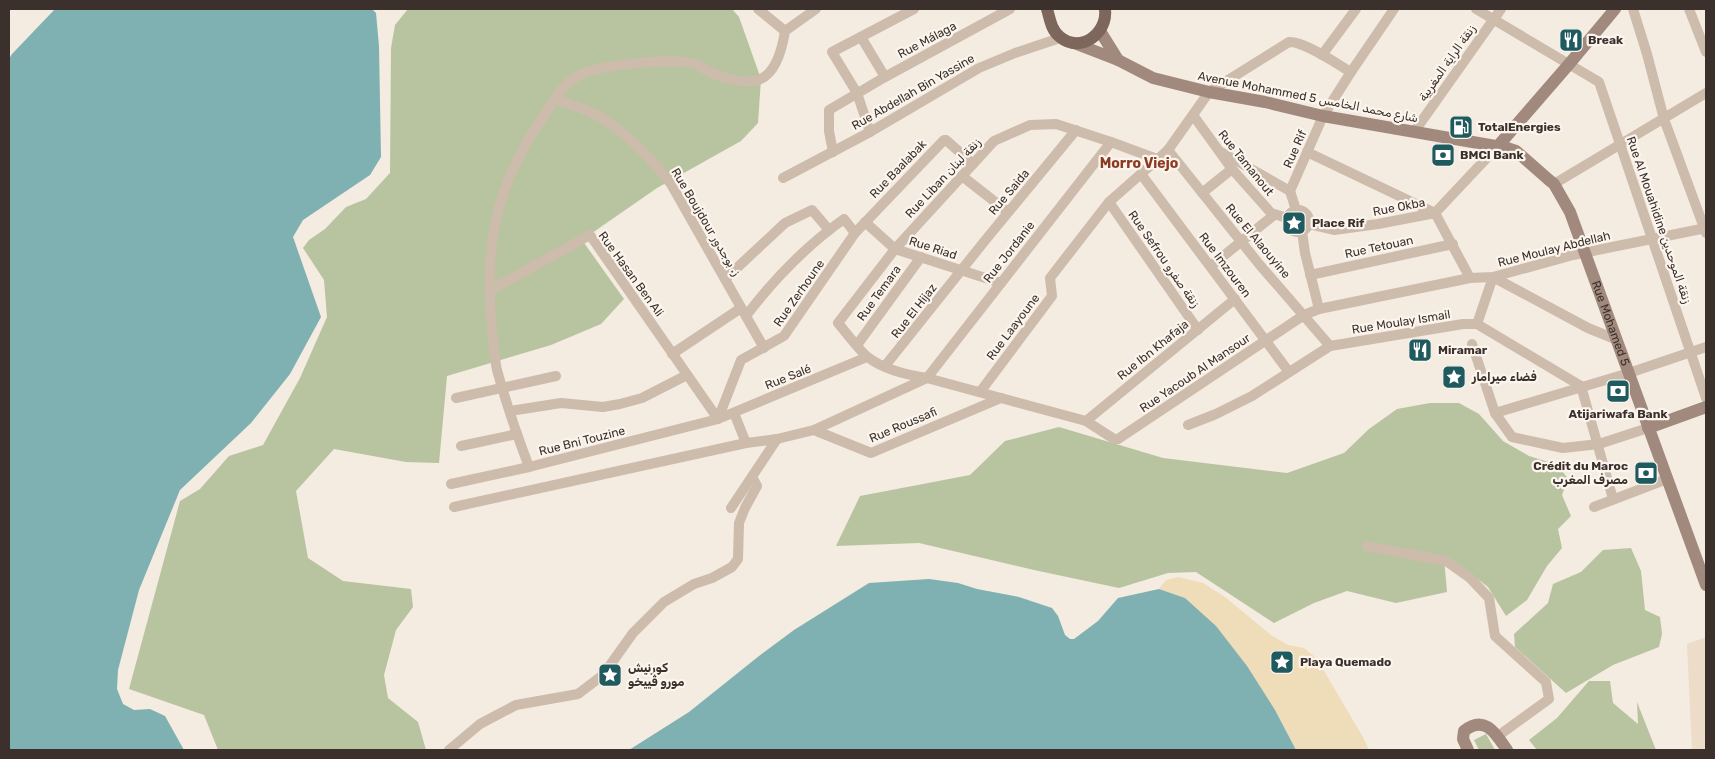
<svg xmlns="http://www.w3.org/2000/svg" width="1715" height="759" viewBox="0 0 1715 759" font-family="Rubik,Vazirmatn,sans-serif">
  <rect width="100%" height="100%" fill="#f4ebe1"/>
  <g fill="#b8c4a0">
    <polygon points="408,9 732,9 739,17 761,79 758,123 741,141 657,188 582,240 624,299 601,324 551,345 447,376 439,463 406,462 334,449 296,491 308,558 343,581 411,589 413,607 396,630 384,675 388,698 418,722 426,750 218,750 204,715 129,689 180,501 200,489 229,456 263,445 300,378 327,317 324,280 303,248 309,240 325,229 346,207 366,199 390,173 391,48 395,25"/>
    <polygon points="1430,403 1459,403 1479,414 1503,441 1529,456 1558,465 1568,479 1562,495 1571,516 1558,529 1562,548 1547,566 1527,600 1506,616 1488,587 1470,573 1444,558 1447,592 1396,603 1347,591 1314,603 1274,623 1196,572 1168,573 1119,588 1034,570 919,543 836,546 860,496 970,475 1005,441 1059,427 1163,458 1287,473 1344,453 1369,429 1397,409"/>
    <polygon points="1631,548 1641,571 1645,610 1660,617 1662,634 1659,647 1613,665 1566,693 1515,647 1514,634 1548,603 1553,584 1581,572 1603,550"/>
    <polygon points="1589,681 1610,681 1613,703 1638,724 1637,702 1656,750 1537,750 1529,740 1557,718"/>
    <polygon points="1486,734 1495,750 1479,750 1474,740"/>
  </g>
  <polygon fill="#efdcb8" points="1178,577 1203,583 1225,597 1271,635 1288,645 1304,648 1317,659 1364,739 1369,750 1296,750 1275,710 1185,598 1159,589 1166,580"/>
  <polygon fill="#ecdcc8" points="1706,637 1706,750 1692,750 1687,644"/>
  <g fill="#7fb0b2">
    <polygon points="55,9 372,9 376,13 379,46 381,157 370,175 303,220 293,237 321,317 290,374 251,423 180,490 139,590 118,670 117,689 123,704 134,710 150,709 165,716 184,750 9,750 9,59 12,54"/>
    <polygon points="929,579 958,583 977,589 1019,597 1052,608 1058,616 1065,635 1070,639 1074,639 1098,621 1118,598 1159,589 1185,598 1216,626 1247,666 1275,710 1296,750 629,750 689,712 759,656 794,630 869,583"/>
  </g>
  <g fill="none" stroke-linecap="round" stroke-linejoin="round">
    <g stroke="#cdbbac" stroke-width="10">
      <polyline points="758,9 785,31 816,9"/>
      <polyline points="1476,9 1599,82 1706,398"/>
      <polyline points="1633,9 1647,54 1664,119 1706,233"/>
      <polyline points="1689,9 1706,52"/>
      <polyline points="861,37 885,77"/>
      <polyline points="1322,55 1356,9"/>
      <path d="M555 99C571 105 591 110 605 120 631 137 652 160 671 184L764 348"/>
      <polyline points="1193,115 1232,169 1271,213 1287,218"/>
      <polyline points="870,132 857,93 832,52 914,9"/>
      <polyline points="1414,132 1501,9"/>
      <polyline points="1168,150 1259,264 1330,346"/>
      <polyline points="833,152 829,131 829,110 885,77 1010,9"/>
      <polyline points="1221,152 1290,191"/>
      <polyline points="1307,152 1435,213 1470,278"/>
      <path d="M1157 159 1111 142 1056 124 1030 125 994 141 895 249 838 323C845 331 861 353 869 358 885 370 907 375 927 378L1086 421 1114 439H1118L1304 315 1319 309 1470 278 1493 277 1573 255 1706 228"/>
      <polyline points="1141,174 1289,372"/>
      <polyline points="962,176 1008,212"/>
      <polyline points="783,178 870,132 979,68 1015,53 1060,38"/>
      <polyline points="1554,184 1706,93"/>
      <polyline points="1290,191 1323,116 1351,72 1394,9"/>
      <polyline points="1290,191 1296,210"/>
      <polyline points="1202,193 1232,169"/>
      <polyline points="1109,202 1198,330"/>
      <circle cx="1298" cy="221" r="11"/>
      <polyline points="865,222 895,249 1001,283"/>
      <polyline points="1308,224 1334,230 1378,224 1435,213 1498,146"/>
      <polyline points="1302,231 1305,253 1319,309"/>
      <polyline points="1211,266 1274,215"/>
      <polyline points="1310,275 1453,244"/>
      <polyline points="725,279 785,223 812,210 829,230"/>
      <polyline points="489,291 590,235 718,419"/>
      <path d="M746 316C774 279 806 246 844 219L855 233"/>
      <polyline points="1477,324 1581,386 1613,499"/>
      <polyline points="1477,324 1493,277 1588,328 1615,339"/>
      <polyline points="1472,344 1495,413 1512,437 1563,448 1599,444 1648,428"/>
      <polyline points="857,345 921,257"/>
      <polyline points="672,354 741,308"/>
      <polyline points="885,366 983,243 1076,130"/>
      <path d="M980 392 1052 296 1050 278 1109 202 1168 150 1209 92 1289 42C1304 41 1337 64 1351 72"/>
      <polyline points="456,398 556,376"/>
      <polyline points="510,411 561,403 603,407 620,404 642,398 687,375"/>
      <polyline points="734,413 746,443"/>
      <polyline points="1495,413 1629,373 1706,347"/>
      <polyline points="718,419 741,360 784,336 855,233 944,140 946,140 973,164"/>
      <polyline points="1086,421 1235,299"/>
      <polyline points="1188,425 1216,414 1252,396 1330,346 1463,324 1477,324"/>
      <polyline points="814,430 871,453 1001,398"/>
      <polyline points="461,446 517,434"/>
      <path d="M529 467C517 435 506 403 497 370 494 357 494 342 492 329 484 250 494 190 539 123 554 101 563 79 590 71 610 65 677 57 695 64 701 66 706 71 712 73 724 78 740 83 753 81 775 79 782 50 785 31"/>
      <polyline points="451,484 529,467 718,419 867,357"/>
      <polyline points="454,507 746,443 777,439 814,430 927,378 1111,142"/>
      <polyline points="1594,507 1667,479"/>
      <polyline points="731,508 777,439"/>
      <polyline points="1367,546 1446,561 1470,578 1489,598 1495,636 1546,682 1549,699 1498,736"/>
      <polyline points="449,750 480,724 516,705 578,694 603,675 633,633 664,602 694,584 712,578 732,567 738,559 739,523 745,508 757,486 752,477"/>
    </g>
    <g stroke="#a18a7d" stroke-width="12">
      <polyline points="1100,31 1118,60"/>
      <path id="s1" d="M1074 43 1118 60 1153 78 1209 92 1265 102 1323 116 1507 148 1516 151 1549 180 1554 184 1570 212 1706 585"/>
      <polyline points="1498,146 1570,63 1615,9"/>
      <polyline points="1648,428 1706,407"/>
      <path d="M1468 750 1463 739 1464 731C1485 714 1496 734 1507 750"/>
    </g>
    <path stroke="#7d675c" stroke-width="12" d="M1047 9C1050 19 1051 30 1060 37 1081 54 1108 33 1105 9"/>
  </g>
  <defs>
    <g id="restaurant-square" transform="scale(1.25)"><rect x="-9" y="-9" width="18" height="18" rx="4" fill="#1f5a5e" stroke="#fbf5ee"/><path d="M-5-6h1v4h1v-4h1v4h1v-4h1v5L-1.5 .5V6h-2V.5L-5-1ZM5-6V6H3V1.5H1.5Q1.5-4 5-6Z" fill="#fff"/></g>
    <g id="fuel-square" transform="scale(1.25)"><rect x="-9" y="-9" width="18" height="18" rx="4" fill="#1f5a5e" stroke="#fbf5ee"/><path d="M-5.5-6h7V0h2V4h1.3V-2.5L3-4.5l.8-.8L6-3V5H2.5V1h-1V6h-7ZM-4.2-4.7v3.2H.2V-4.7Z" fill="#fff"/></g>
    <g id="bank-square" transform="scale(1.25)"><rect x="-9" y="-9" width="18" height="18" rx="4" fill="#1f5a5e" stroke="#fbf5ee"/><path d="M-6-4H6V4H-6ZM0-2.3a2.3 2.3 0 1 0 0 4.6a2.3 2.3 0 1 0 0-4.6Z" fill="#fff"/></g>
    <g id="sight-square" transform="scale(1.25)"><rect x="-9" y="-9" width="18" height="18" rx="4" fill="#1f5a5e" stroke="#fbf5ee"/><path d="M0-6L1.8-2.2L6-1.7L2.9 1.2L3.7 5.4L0 3.3L-3.7 5.4L-2.9 1.2L-6-1.7L-1.8-2.2Z" fill="#fff"/></g>
  </defs>
  <g fill-rule="evenodd">
    <use href="#restaurant-square" x="1571" y="40"/>
    <use href="#fuel-square" x="1461" y="127"/>
    <use href="#bank-square" x="1443" y="155"/>
    <use href="#sight-square" x="1294" y="223"/>
    <use href="#restaurant-square" x="1420" y="350"/>
    <use href="#sight-square" x="1454" y="377"/>
    <use href="#bank-square" x="1618" y="391"/>
    <use href="#bank-square" x="1646" y="473"/>
    <use href="#sight-square" x="1282" y="662"/>
    <use href="#sight-square" x="610" y="675"/>
  </g>
  <g text-anchor="middle" stroke-width="4.5" stroke-linejoin="round" paint-order="stroke">
    <g font-size="12" fill="#3b302b" stroke="#fbf5ee">
      <text transform="translate(927 40) rotate(-28)" y="4">Rue Málaga</text>
      <text transform="translate(1447 63) rotate(-55)" y="4">زنقة الراية المغربية</text>
      <text transform="translate(913 92) rotate(-30)" y="4">Rue Abdellah Bin Yassine</text>
      <text transform="translate(1308 97) rotate(11)" y="4">Avenue Mohammed 5 شارع محمد الخامس</text>
      <text transform="translate(1295 149) rotate(-66)" y="4">Rue Rif</text>
      <text transform="translate(1246 163) rotate(51)" y="4">Rue Tamanout</text>
      <text transform="translate(898 169) rotate(-46)" y="4">Rue Baalabak</text>
      <text transform="translate(943 178) rotate(-47)" y="4">Rue Liban زنقة لبنان</text>
      <text transform="translate(1009 192) rotate(-50)" y="4">Rue Saida</text>
      <text transform="translate(1399 207) rotate(-11)" y="4">Rue Okba</text>
      <text transform="translate(1659 220) rotate(71)" y="4">Rue Al Mouahidine زنقة الموحدين</text>
      <text transform="translate(706 222) rotate(59)" y="4">Rue Boujdour ز. بوجدور</text>
      <text transform="translate(1258 241) rotate(50)" y="4">Rue El Alaouyine</text>
      <text transform="translate(1379 247) rotate(-12)" y="4">Rue Tetouan</text>
      <text transform="translate(933 248) rotate(18)" y="4">Rue Riad</text>
      <text transform="translate(1554 249) rotate(-14)" y="4">Rue Moulay Abdellah</text>
      <text transform="translate(1009 252) rotate(-52)" y="4">Rue Jordanie</text>
      <text transform="translate(1164 259) rotate(55)" y="4">Rue Sefrou زنقة صفرو</text>
      <text transform="translate(1225 265) rotate(53)" y="4">Rue Imzouren</text>
      <text transform="translate(631 274) rotate(54)" y="4">Rue Hasan Ben Ali</text>
      <text transform="translate(799 293) rotate(-55)" y="4">Rue Zerhoune</text>
      <text transform="translate(879 293) rotate(-54)" y="4">Rue Temara</text>
      <text transform="translate(914 311) rotate(-52)" y="4">Rue El Hijaz</text>
      <text transform="translate(1401 322) rotate(-9)" y="4">Rue Moulay Ismail</text>
      <text dy="4" stroke="none"><textPath href="#s1" startOffset="658">Rue Mohamed 5</textPath></text>
      <text transform="translate(1013 327) rotate(-53)" y="4">Rue Laayoune</text>
      <text transform="translate(1153 350) rotate(-39)" y="4">Rue Ibn Khafaja</text>
      <text transform="translate(1195 373) rotate(-34)" y="4">Rue Yacoub Al Mansour</text>
      <text transform="translate(788 377) rotate(-22)" y="4">Rue Salé</text>
      <text transform="translate(903 425) rotate(-23)" y="4">Rue Roussafi</text>
      <text transform="translate(582 441) rotate(-14)" y="4">Rue Bni Touzine</text>
    </g>
    <g font-size="12" font-weight="bold" fill="#3b302b" stroke="#fbf5ee" text-anchor="start">
      <text x="1588" y="44">Break</text>
      <text x="1478" y="131">TotalEnergies</text>
      <text x="1460" y="159">BMCI Bank</text>
      <text x="1312" y="227">Place Rif</text>
      <text x="1438" y="354">Miramar</text>
      <text x="1472" y="381">فضاء ميرامار</text>
      <text x="1618" y="418" text-anchor="middle">Atijariwafa Bank</text>
      <text x="1628" y="470" text-anchor="end">Crédit du Maroc<tspan x="1628" dy="14">مصرف المغرب</tspan></text>
      <text x="1300" y="666">Playa Quemado</text>
      <text x="628" y="672">كورنيش<tspan x="628" dy="14">مورو ڤييخو</tspan></text>
    </g>
    <g font-size="14" font-weight="bold" fill="#8c3b22" stroke="#fbf5ee">
      <text x="1139" y="168">Morro Viejo</text>
    </g>
  </g>
  <rect width="1715" height="759" fill="none" stroke="#3b302b" stroke-width="20"/>
</svg>
